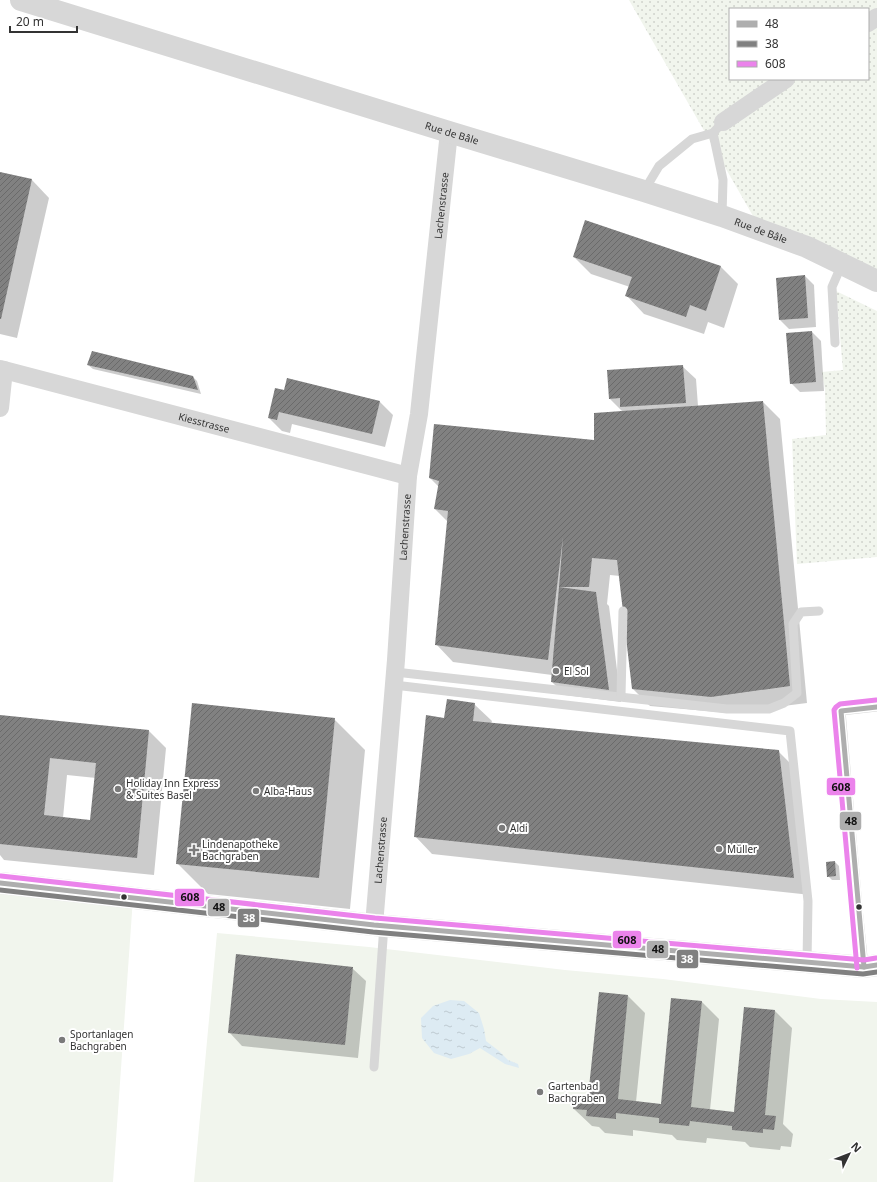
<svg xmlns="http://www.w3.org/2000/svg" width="877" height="1182" viewBox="0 0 877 1182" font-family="'Noto Sans',sans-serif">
  <defs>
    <pattern id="green-dots" width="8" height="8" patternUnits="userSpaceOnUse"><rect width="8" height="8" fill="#f1f5ed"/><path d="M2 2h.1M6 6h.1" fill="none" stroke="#cfd2cc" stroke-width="1.8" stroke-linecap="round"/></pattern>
    <pattern id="water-ripples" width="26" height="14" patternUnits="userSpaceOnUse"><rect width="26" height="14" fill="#ddebf3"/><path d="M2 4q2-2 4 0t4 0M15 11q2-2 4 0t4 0" fill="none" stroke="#becad1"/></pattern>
    <pattern id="building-hatch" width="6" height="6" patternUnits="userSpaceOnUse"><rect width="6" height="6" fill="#818181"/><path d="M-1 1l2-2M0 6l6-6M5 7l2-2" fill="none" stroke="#6a6a6a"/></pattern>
  </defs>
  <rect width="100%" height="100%" fill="#fff"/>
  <g fill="url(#green-dots)" fill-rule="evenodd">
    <path d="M629 0H877V271L753 216ZM730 9H868V79H730Z"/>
    <polygon points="836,291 877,311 877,557 797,564 792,439 826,435 825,390 822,372 843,370"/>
  </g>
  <g fill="#f1f5ed">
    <polygon points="0,883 133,898 113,1182 0,1182"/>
    <polygon points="217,933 369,947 565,970 663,979 821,999 877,1002 877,1182 194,1182"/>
  </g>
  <polygon fill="url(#water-ripples)" points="450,1000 464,1001 479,1013 484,1029 486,1041 499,1051 508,1060 518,1064 519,1068 505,1064 480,1048 469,1054 451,1059 434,1053 422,1038 421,1018 433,1006"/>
  <g fill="#0003" fill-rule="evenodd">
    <polygon points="0,173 32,180 49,198 17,338 0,334"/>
    <polygon points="586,221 721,267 738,284 724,328 708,322 704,334 644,314 627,296 630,287 591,274 574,257"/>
    <polygon points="805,276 814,285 816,327 789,329 780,320"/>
    <polygon points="812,332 821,341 824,391 800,392 791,383"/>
    <polygon points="88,365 193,377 197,381 201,394 93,369"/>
    <polygon points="682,366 696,379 698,406 763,402 780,419 807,703 729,713 650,706 633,689 620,576 610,575 607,604 609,606 621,702 565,695 552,682 552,675 453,662 436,644 448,522 435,509 439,487 430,478 595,441 623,412 610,399"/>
    <polygon points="276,389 380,402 393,415 385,447 292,424 290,433 282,431 269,418"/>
    <polygon points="474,704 492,721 491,724 778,751 796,769 811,895 432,854 415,836 445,719"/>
    <path d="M0 716 149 731 166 748 154 875 4 860 0 855ZM67 775 96 778 91 821 63 818Z"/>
    <polygon points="334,719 365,750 350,909 208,894 177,863"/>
    <polygon points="835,862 839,866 840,880 832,880 828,876"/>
    <polygon points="352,968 366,981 358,1058 242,1046 229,1032"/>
    <polygon points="628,996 645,1013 636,1102 662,1105 702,1002 719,1019 710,1110 734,1113 745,1008 775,1011 792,1028 783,1124 793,1134 791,1147 781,1146 780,1150 750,1147 745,1142 707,1138 706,1143 677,1140 672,1135 633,1130 633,1136 605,1133 599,1127 592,1126 574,1109 589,1098"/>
  </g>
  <g fill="url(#building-hatch)" fill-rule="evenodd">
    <polygon points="0,172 32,179 1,319 0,319"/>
    <polygon points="585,220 721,266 706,311 690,305 686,317 625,296 632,277 573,257"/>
    <polygon points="805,275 808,318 779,320 776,278"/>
    <polygon points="812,331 816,382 790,384 786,333"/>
    <polygon points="92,351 193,376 198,390 87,365"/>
    <polygon points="683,365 686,403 620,407 620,398 609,399 607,370"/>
    <polygon points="287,378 380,401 372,434 279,412 277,420 268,418 275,388 284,390"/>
    <polygon points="763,401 790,686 711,697 632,689 617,560 592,558 589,587 559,587 563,537 548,660 435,645 448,511 434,509 439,481 429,478 434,424 594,440 594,413"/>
    <polygon points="559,587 596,592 609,690 551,682"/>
    <polygon points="447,699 475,703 473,721 779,750 794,878 414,837 426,715 444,718"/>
    <polygon points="192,703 335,718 319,878 176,864"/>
    <path d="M0 715 149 730 137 858 0 844ZM50 758 96 763 90 820 44 815Z"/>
    <polygon points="835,861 836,876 827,877 826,862"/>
    <polygon points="236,954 353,967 345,1045 228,1033"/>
    <polygon points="599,992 628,995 618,1099 661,1104 671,998 702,1001 691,1107 734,1112 744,1007 775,1010 765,1115 776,1116 774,1130 763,1129 763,1133 732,1130 732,1126 690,1121 689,1126 659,1123 659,1118 616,1113 616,1119 586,1116 587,1110 573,1109 575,1095 588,1097"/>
  </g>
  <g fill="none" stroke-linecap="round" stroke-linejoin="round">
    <g stroke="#d7d7d7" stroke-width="9">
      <polyline points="644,191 659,166 692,139 713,133"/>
      <polyline points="722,215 723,180 713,133 723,122"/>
      <polyline points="835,343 832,287 842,264"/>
      <polyline points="395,672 727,709 769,709 784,703 797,693 793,624 801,612 819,611"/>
      <polyline points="394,685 790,731 808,901 807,962"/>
      <polyline points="621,696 623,611"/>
      <polyline points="864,967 858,908 841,711 877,707"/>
      <polyline points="374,1067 384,925"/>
    </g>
    <g stroke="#d7d7d7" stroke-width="18">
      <polyline points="868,23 877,17"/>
      <polyline points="723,122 786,79"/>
      <path id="s1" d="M0 369 408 476"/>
      <polyline points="0,408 4,370"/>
      <path id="s2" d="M374 925 396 660 408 476 419 414 449 132"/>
    </g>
    <g stroke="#d7d7d7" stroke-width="22">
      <path id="s3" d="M21 0 449 132 644 191 722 216 807 247 877 281"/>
      <polyline points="0,883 374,925 864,967 877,965"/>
    </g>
    <g stroke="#fff" stroke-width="8">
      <g id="bus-1">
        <polyline points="0,883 374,925 864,967 877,965"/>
        <polyline points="864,967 841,711 877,707"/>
      </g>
    </g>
    <g stroke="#fff" stroke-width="8">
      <polyline id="bus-2" points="0,890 373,932 863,974 877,972"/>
    </g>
    <g stroke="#fff" stroke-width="8">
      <g id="bus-3">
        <polyline points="1,876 375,918 864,960 876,958"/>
        <polyline points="857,968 834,710 836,707 840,704 876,700"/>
      </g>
    </g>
    <use href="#bus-1" stroke="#aeaeae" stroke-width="5"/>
    <use href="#bus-2" stroke="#808080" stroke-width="5"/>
    <use href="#bus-3" stroke="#eb83eb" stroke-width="5"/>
  </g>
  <g fill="#7a7a7a" stroke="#fff" stroke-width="1.5">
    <circle cx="556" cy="671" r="4"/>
    <circle cx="118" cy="789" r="4"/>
    <circle cx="256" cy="791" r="4"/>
    <circle cx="502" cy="828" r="4"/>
    <circle cx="719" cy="849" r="4"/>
    <path d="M192 844h4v4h4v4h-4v4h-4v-4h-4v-4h4z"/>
    <circle cx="62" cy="1040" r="4"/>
    <circle cx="540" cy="1092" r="4"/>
  </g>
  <g fill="#333" stroke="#fff" stroke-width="1.5">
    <circle cx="124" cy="897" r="3.5"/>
    <circle cx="859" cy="907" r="3.5"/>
  </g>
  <g text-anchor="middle" stroke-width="4" stroke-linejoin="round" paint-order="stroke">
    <g font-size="10" fill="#333" stroke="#fff">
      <text dy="4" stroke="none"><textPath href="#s3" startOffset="451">Rue de Bâle</textPath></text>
      <text dy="4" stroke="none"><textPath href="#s2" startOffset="723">Lachenstrasse</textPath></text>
      <text dy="4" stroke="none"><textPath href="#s3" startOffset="775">Rue de Bâle</textPath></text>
      <text dy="4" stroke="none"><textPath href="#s1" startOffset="211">Kiesstrasse</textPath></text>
      <text dy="4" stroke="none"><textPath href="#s2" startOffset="399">Lachenstrasse</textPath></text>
      <text dy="4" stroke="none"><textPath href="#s2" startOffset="75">Lachenstrasse</textPath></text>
    </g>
    <g font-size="10" fill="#333" stroke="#fff" text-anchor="start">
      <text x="564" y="675">El Sol</text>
      <text x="126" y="787">Holiday Inn Express<tspan x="126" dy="12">&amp; Suites Basel</tspan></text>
      <text x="264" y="795">Alba-Haus</text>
      <text x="510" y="832">Aldi</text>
      <text x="202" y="848">Lindenapotheke<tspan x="202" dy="12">Bachgraben</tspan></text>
      <text x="727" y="853">Müller</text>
      <text x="70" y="1038">Sportanlagen<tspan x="70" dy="12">Bachgraben</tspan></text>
      <text x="548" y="1090">Gartenbad<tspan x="548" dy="12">Bachgraben</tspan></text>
    </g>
  </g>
  <g stroke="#fff" stroke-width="1.5">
    <rect x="826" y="777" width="30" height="19" rx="4" fill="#eb83eb"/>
    <rect x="839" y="811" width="23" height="20" rx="4" fill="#aeaeae"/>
    <rect x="174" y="888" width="31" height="19" rx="4" fill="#eb83eb"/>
    <rect x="207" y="898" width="23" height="19" rx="4" fill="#aeaeae"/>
    <rect x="237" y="908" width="23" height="20" rx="4" fill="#808080"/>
    <rect x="612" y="930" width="30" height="19" rx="4" fill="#eb83eb"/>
    <rect x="646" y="940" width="23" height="19" rx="4" fill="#aeaeae"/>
    <rect x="676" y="949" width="23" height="20" rx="4" fill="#808080"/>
  </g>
  <g font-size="11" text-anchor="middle" font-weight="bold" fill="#fff">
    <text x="249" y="922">38</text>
    <text x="687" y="963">38</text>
  </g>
  <g font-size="11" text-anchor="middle" font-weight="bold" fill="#111">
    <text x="841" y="791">608</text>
    <text x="851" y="825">48</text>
    <text x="190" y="901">608</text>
    <text x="219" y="911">48</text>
    <text x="627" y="944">608</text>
    <text x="658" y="953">48</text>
  </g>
  <rect x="729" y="8" width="140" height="72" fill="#ffffff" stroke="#adadad"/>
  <rect x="737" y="21" width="20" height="6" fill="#aeaeae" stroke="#adadad"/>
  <text x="765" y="28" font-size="12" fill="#333333">48</text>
  <rect x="737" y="41" width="20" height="6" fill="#808080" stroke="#adadad"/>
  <text x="765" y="48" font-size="12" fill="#333333">38</text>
  <rect x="737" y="61" width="20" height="6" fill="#eb83eb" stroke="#adadad"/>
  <text x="765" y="68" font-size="12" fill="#333333">608</text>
  <g transform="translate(849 1154) rotate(47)" stroke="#ffffff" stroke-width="3" paint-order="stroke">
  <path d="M0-3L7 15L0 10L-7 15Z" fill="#333333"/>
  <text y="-6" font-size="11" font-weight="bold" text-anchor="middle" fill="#333333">N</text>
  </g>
  <path d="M10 26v6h67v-6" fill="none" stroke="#333333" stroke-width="2"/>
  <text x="16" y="26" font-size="12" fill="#333333" stroke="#ffffff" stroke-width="3" paint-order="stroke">20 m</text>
</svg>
